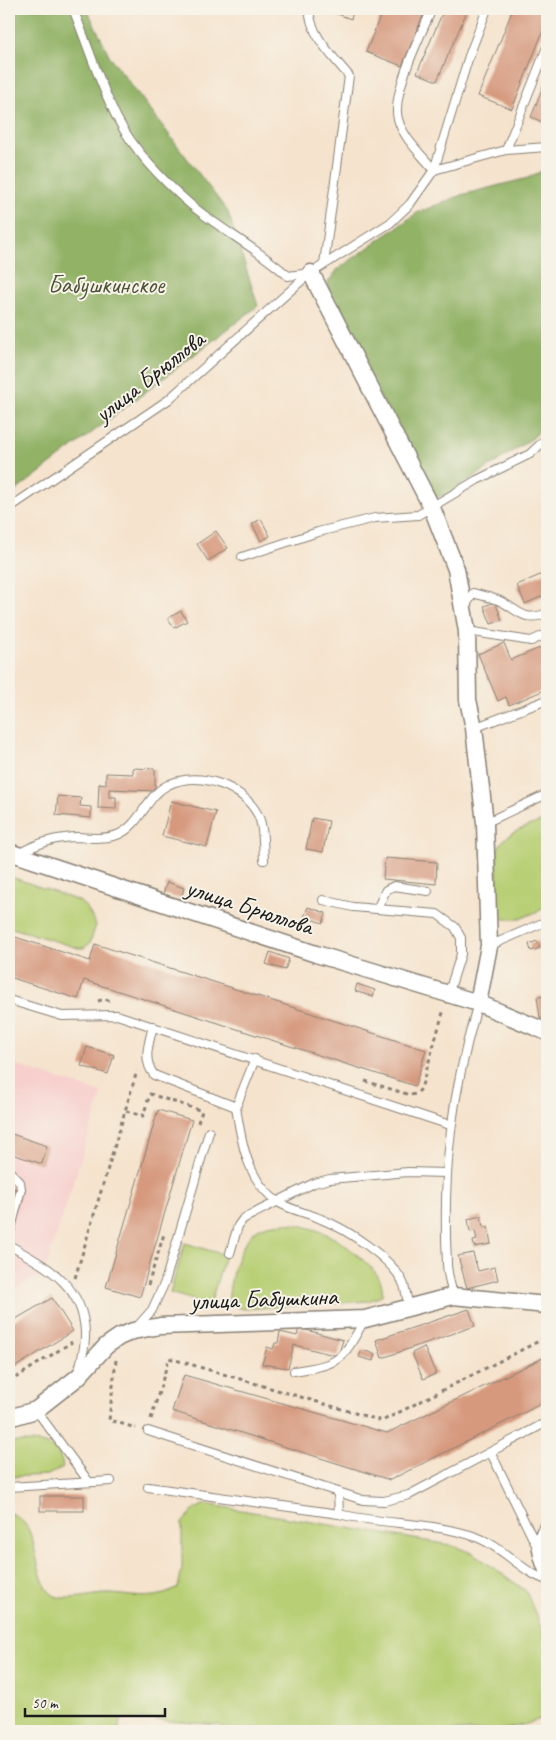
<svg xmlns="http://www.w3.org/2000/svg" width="556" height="1740" viewBox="0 0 556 1740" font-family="Caveat,sans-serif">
  <rect width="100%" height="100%" fill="#f7f3e8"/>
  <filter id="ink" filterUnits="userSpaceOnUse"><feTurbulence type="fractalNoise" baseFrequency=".02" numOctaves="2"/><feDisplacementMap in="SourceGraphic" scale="10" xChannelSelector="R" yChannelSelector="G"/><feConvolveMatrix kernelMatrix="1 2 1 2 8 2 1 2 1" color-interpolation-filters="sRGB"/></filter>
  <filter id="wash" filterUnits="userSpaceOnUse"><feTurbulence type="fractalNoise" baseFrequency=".0096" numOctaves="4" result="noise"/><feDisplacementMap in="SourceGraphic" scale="20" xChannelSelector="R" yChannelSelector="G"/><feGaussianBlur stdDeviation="1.12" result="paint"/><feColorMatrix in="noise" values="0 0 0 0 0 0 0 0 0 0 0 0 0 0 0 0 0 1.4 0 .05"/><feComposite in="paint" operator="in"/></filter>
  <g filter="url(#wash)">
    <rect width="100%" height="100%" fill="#f5e3cd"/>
    <polygon fill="#f7d0cd" points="9,1063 102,1093 46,1267 41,1276 9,1292"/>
    <g fill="#b8cf74" stroke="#6a7648">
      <path d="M547 819V907L520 919H503L497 913V850C505 831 529 827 547 819Z"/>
      <polygon points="9,876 79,901 87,908 96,925 90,943 84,948 78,948 9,927"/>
      <path d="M285 1223C319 1227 339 1238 363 1260 375 1271 384 1279 382 1296L368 1301 243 1309 229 1304C227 1284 240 1239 258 1229 266 1224 276 1224 285 1223Z"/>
      <polygon points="185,1243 225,1255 210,1305 170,1293"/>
      <path d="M9 1442C32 1443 58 1437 63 1467L48 1475 9 1477Z"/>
      <path d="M205 1504 450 1545 473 1553 526 1591 547 1642V1716L527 1724 496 1731H227L219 1725 146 1719H120L119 1731H9V1512C18 1517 26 1522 30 1533 37 1548 38 1592 58 1597 72 1601 96 1593 111 1594 136 1596 155 1601 178 1588L182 1568V1523L195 1509Z"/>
    </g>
    <g fill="#92b266" stroke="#576741">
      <polygon points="9,9 87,9 110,57 228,212 258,306 9,496"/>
      <polygon points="547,168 547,422 534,437 447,495 438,497 429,492 329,298 328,282 338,269 417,213 461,195 528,178"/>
    </g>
    <g id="blocks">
      <g fill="#d6997e">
        <polygon points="324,9 354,9 351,19"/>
        <polygon points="383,9 426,9 402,66 366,52"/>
        <polygon points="444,9 468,9 437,81 417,73"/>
        <polygon points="513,9 547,9 547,21 512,109 478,96"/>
        <polygon points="547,77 547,124 531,117"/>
        <polygon points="261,519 270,536 261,541 252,524"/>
        <polygon points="216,531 228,548 208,561 197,544"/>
        <polygon points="547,572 547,594 525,604 517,585"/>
        <polygon points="495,602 502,620 491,624 484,606"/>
        <polygon points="181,611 187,621 174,628 168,618"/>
        <polygon points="504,643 511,660 547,645 547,689 509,705 506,697 498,701 478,654"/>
        <polygon points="133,768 155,769 155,791 109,789 109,797 116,797 116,809 98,808 99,784 106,785 106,773 133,774"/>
        <polygon points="58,796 81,798 80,806 91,807 91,818 56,815"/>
        <polygon points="171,801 216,812 207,847 162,836"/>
        <polygon points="312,818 329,821 323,852 306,849"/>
        <polygon points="385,858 437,862 436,884 383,879"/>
        <polygon points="167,882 184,888 181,899 163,894"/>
        <polygon points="308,907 326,913 323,923 304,917"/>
        <polygon points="9,935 90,961 95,944 426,1050 415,1086 84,980 78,999 9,977"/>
        <polygon points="537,941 540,948 531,951 529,944"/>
        <polygon points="270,952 289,959 285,970 266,964"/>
        <polygon points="357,984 375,990 373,997 355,991"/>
        <polygon points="547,996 547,1017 540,1018 537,997"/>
        <polygon points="87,1047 114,1055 108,1074 81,1066"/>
        <polygon points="158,1110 192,1120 140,1297 106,1287"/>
        <polygon points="9,1133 47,1146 42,1164 9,1153"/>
        <polygon points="9,1187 21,1191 9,1226"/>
        <polygon points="481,1216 483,1227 488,1227 491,1244 474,1247 473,1241 477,1240 475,1231 470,1232 468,1219"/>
        <polygon points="473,1253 478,1271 495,1267 498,1280 467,1288 458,1256"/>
        <polygon points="52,1298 73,1331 9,1371 9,1323"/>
        <polygon points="469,1309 475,1326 382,1358 376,1340"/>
        <polygon points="299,1328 343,1340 338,1356 294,1345 288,1368 262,1364 267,1347 273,1349 275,1343 278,1343 280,1332 297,1336"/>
        <polygon points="424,1347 436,1374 423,1379 412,1353"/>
        <polygon points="362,1350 375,1354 373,1361 359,1357"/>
        <polygon points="547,1356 547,1401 390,1480 172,1411 184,1375 387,1433"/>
        <rect x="40" y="1496" width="44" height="15"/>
      </g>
    </g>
  </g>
  <g filter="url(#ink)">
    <use href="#blocks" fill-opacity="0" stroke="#888074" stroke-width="1"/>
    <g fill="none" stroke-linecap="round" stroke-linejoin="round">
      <g stroke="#888074" stroke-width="10">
        <g id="service">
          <path d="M73 9C88 45 99 83 117 118 134 150 162 180 190 204 221 230 257 248 288 276L311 273 390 223 410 204 434 170 469 56 487 9"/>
          <path d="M309 9C311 37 332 55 349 76L324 264"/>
          <path d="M432 9C421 34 391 94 398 119 403 138 422 155 434 170L506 150 547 147"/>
          <polyline points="506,150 547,47"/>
          <polyline points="9,508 168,400 310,273"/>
          <polyline points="242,557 318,532 375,518 418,515 477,480 530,454 547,438"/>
          <path d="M465 607 473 593C481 596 492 597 500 601 519 610 523 623 547 613"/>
          <polyline points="467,631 531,641 547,634"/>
          <polyline points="474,728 547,700"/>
          <polyline points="485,823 547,794"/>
          <path d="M18 854C38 843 56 837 79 837 92 838 105 839 117 835 141 826 146 795 168 785 199 770 243 786 258 815 264 827 263 847 264 860"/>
          <polyline points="323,900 353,907 437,914 455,927 461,938 461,954 448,995"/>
          <polyline points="377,909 386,890 394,886 428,891"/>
          <polyline points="489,946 547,921"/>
          <polyline points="9,1000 62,1016 117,1015 450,1125"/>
          <path d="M153 1026C149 1044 142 1059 154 1075L236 1107C241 1140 247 1181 278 1202 290 1210 308 1213 321 1219 346 1229 394 1259 404 1285 406 1292 407 1300 409 1308"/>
          <polyline points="236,1107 255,1059"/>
          <polyline points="9,1171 20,1182 21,1189 9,1236"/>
          <path d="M9 1245C45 1266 83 1284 85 1332 86 1344 82 1358 79 1370"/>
          <polyline points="230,1253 238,1226 243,1219 314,1183 330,1179 408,1172 446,1173"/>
          <path d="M453 1296C451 1285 447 1274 447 1263 442 1169 452 1093 478 1003"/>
          <polyline points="136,1328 152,1310 165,1282 209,1132"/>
          <path d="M294 1371C342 1364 342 1360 365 1319"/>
          <polyline points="36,1410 89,1482"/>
          <polyline points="148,1431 363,1500 384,1501 409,1495 547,1422"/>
          <polyline points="491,1453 538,1549"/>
          <polyline points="9,1487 111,1481"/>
          <polyline points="148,1487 339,1514"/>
          <path d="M338 1492 339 1514C384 1525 433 1522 476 1537 502 1546 523 1573 547 1580"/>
        </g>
      </g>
      <g stroke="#888074" stroke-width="19">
        <g id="minor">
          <polyline points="311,273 432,508 456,569 467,631 468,700 474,728 485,823 489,946 478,1003"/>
          <polyline points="9,852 316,954 478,1003 547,1032"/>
          <polyline points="9,1418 36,1410 78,1377 106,1346 119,1337 133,1331 160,1326 365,1319 453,1296 547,1305"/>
          <path d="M547 1529C537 1543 541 1555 547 1570"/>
        </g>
      </g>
      <g stroke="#888074" stroke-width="3" stroke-dasharray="4 4" stroke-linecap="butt">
        <polyline points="98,1001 105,999 111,1001"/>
        <polyline points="365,1081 410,1095 416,1094 421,1089 444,1009"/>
        <polyline points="126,1111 143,1116 150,1094 202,1111 197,1125"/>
        <polyline points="75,1278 137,1071"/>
        <polyline points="148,1285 164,1234"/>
        <polyline points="116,1360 109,1420 136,1428"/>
        <polyline points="9,1382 72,1342"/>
        <polyline points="151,1419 169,1358 382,1421 547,1337"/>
      </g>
      <use href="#service" stroke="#fff" stroke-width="8"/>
      <use href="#minor" stroke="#fff" stroke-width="16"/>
    </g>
  </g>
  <g text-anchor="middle" stroke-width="4" stroke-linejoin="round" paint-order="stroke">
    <g font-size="25" fill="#4b5236" stroke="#f7f3e8">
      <text x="106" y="293">Бабушкинское</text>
    </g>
    <g font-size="25" fill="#1c1c1c" stroke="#f7f3e8">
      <text transform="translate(149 376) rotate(-38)" y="9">улица Брюллова</text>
      <text transform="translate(250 906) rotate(18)" y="9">улица Брюллова</text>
      <text transform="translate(264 1298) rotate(-2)" y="9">улица Бабушкина</text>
    </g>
  </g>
  <rect width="556" height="1740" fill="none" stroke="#f7f3e8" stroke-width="30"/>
  <path d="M25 1708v8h140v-8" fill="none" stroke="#1c1c1c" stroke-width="2.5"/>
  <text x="32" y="1708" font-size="15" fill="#1c1c1c" stroke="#f7f3e8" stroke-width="4" paint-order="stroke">50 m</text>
</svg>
